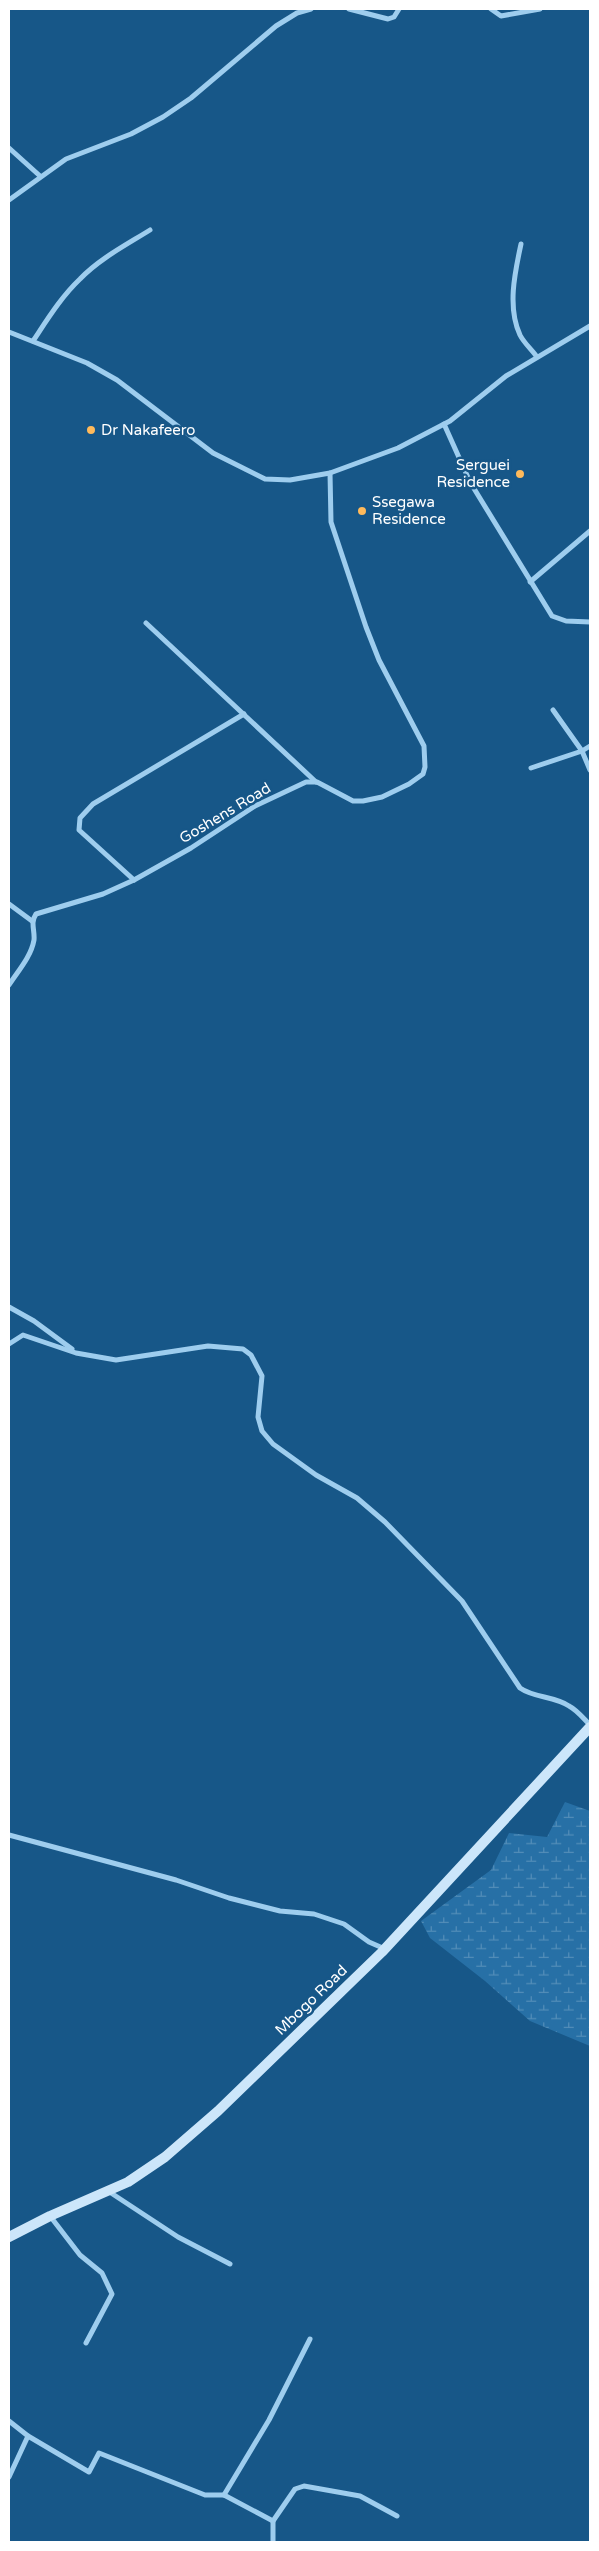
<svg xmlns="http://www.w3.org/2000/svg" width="599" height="2551" viewBox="0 0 599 2551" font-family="'Varela Round',sans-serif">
  <defs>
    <pattern id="wetland-marsh" width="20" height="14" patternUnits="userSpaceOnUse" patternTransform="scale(1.25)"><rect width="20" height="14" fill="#2770a6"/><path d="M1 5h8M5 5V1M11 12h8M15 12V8" fill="none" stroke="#528db8"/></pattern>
  </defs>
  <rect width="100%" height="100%" fill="#175788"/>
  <polygon fill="url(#wetland-marsh)" points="565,1802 590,1811 590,2046 530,2021 485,1981 430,1938 421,1921 491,1870 509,1833 547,1837"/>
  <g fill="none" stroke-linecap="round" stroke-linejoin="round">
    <g stroke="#9ecdee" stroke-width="5">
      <polyline points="349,9 388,19 394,17 399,9"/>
      <polyline points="491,9 501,16 540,9"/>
      <polyline points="9,148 40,176"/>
      <polyline points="9,200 66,159 131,134 163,117 191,98 276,26 297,13 311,9"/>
      <path d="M521 244C515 272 507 307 520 335 524 343 532 350 537 357"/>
      <polyline points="9,332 87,363 117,380 213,453 265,479 290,480 330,473 398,448 450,421 506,376 590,326"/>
      <path d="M33 341C47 320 61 297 80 279 99 259 126 245 150 230"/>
      <polyline points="444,424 470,482 552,616 566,621 590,622"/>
      <polyline points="530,582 590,531"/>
      <polyline points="146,623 316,782"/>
      <polyline points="553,710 582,751 590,770"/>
      <polyline points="531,768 582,751 590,746"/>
      <polyline points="134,880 79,830 80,818 93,804 244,714"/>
      <polyline points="9,904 32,921"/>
      <path d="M9 985C18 971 31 957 34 940 35 930 30 923 36 914L103 894 134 880 191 848 255 806 306 782H317L353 801H363L382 797 409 784 423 774 425 767 424 746 379 660 366 627 331 522 330 473"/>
      <polyline points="9,1307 34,1321 72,1349"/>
      <path d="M9 1344 23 1335 76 1353 116 1360 208 1346 243 1349 251 1355 262 1376 258 1417 262 1431 273 1444 316 1475 357 1498 385 1522 462 1601 520 1688C534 1698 554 1696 569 1706 577 1710 584 1719 590 1725"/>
      <polyline points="9,1835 176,1880 229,1898 280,1911 314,1914 344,1924 369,1942 385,1949"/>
      <polyline points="108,2191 178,2237 230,2264"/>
      <polyline points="50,2216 80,2255 102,2273 112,2294 86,2343"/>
      <polyline points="310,2339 269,2420 224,2495 273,2521 295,2489 304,2486 360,2496 397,2516"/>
      <polyline points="9,2421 28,2436 9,2477"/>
      <polyline points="28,2436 89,2472 99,2453 205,2495 224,2495"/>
      <polyline points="273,2521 273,2542"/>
    </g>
    <polyline stroke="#cce6fa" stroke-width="10" points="9,2237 50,2216 128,2182 165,2157 218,2111 382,1952 590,1727"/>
  </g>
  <g fill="#ffba5b" stroke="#175788" stroke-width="2">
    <circle cx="91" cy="430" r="5"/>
    <circle cx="520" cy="474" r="5"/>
    <circle cx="362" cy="511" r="5"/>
  </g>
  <g text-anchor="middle" stroke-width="5" stroke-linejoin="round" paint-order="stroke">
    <g font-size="15" fill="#fff" stroke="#175788" text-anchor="start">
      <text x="101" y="435">Dr Nakafeero</text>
      <text x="510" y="470" text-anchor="end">Serguei<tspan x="510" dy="17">Residence</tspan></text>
      <text x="372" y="507">Ssegawa<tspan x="372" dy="17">Residence</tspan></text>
    </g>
    <g font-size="15" fill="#fff" stroke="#175788">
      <text transform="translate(225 813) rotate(-31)" y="5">Goshens Road</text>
      <text transform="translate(311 2000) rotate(-44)" y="5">Mbogo Road</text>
    </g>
  </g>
  <rect width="599" height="2551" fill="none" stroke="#ffffff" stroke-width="20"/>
</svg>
